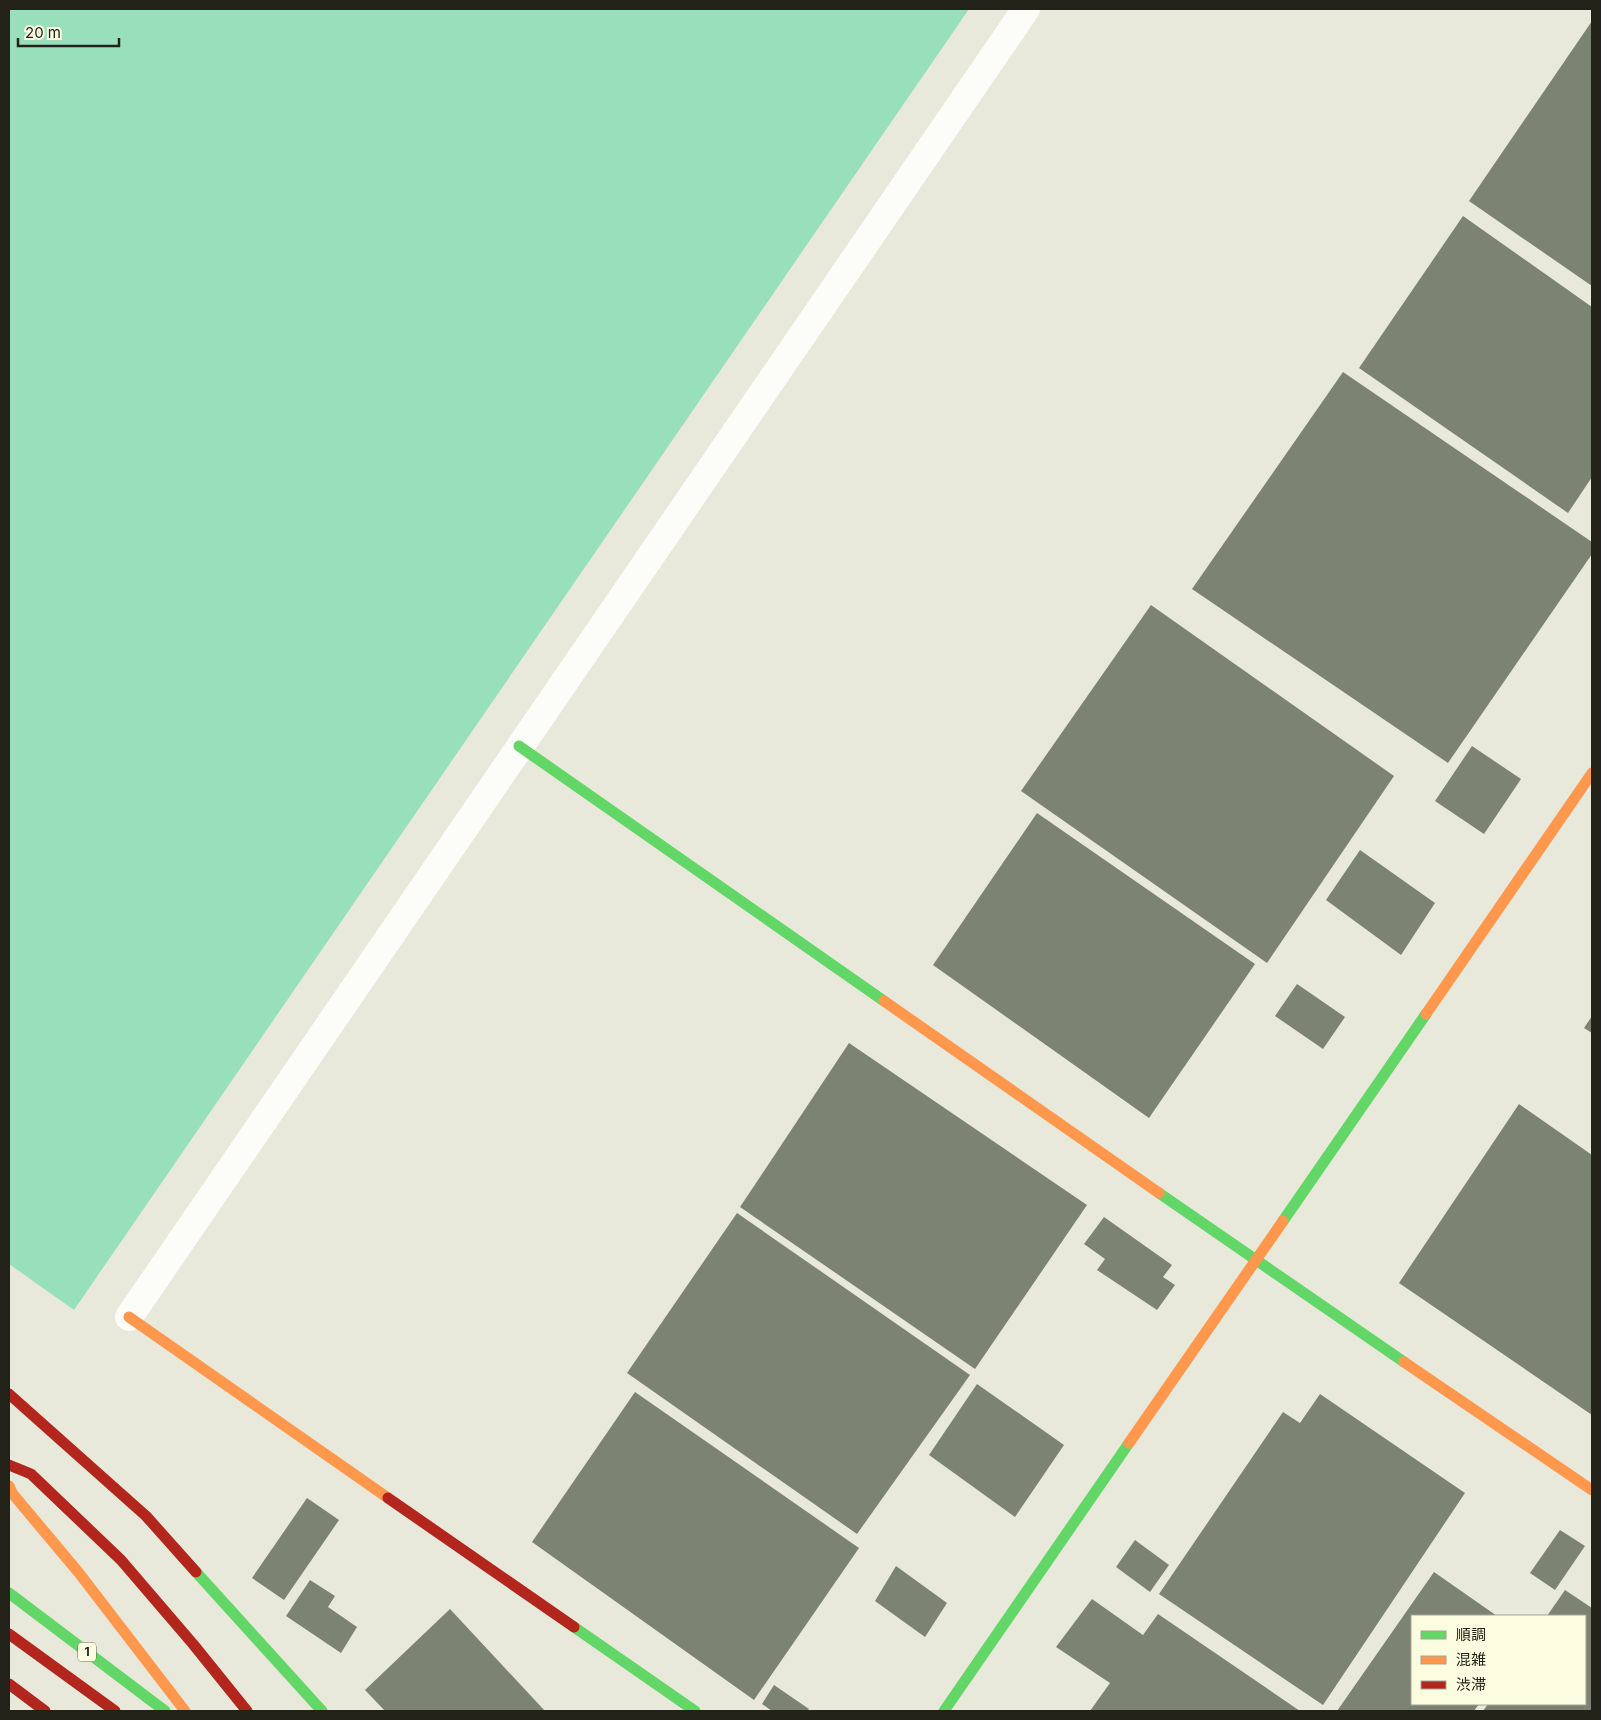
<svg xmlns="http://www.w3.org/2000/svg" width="1601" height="1720" viewBox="0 0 1601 1720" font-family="Inter,'Noto Sans JP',sans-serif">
  <rect width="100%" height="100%" fill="#e8e9da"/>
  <polygon fill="#98dfbc" points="9,9 969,9 74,1310 9,1264"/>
  <g fill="#7d8372">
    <polygon points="1592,21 1592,286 1469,201"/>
    <polygon points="1463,216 1592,307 1592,477 1568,513 1359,368"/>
    <polygon points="1343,372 1592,542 1592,554 1448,763 1192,589"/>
    <polygon points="1151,605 1394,776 1267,963 1021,791"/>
    <polygon points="1472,746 1521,779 1484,834 1435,801"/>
    <polygon points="1037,813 1255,964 1149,1118 933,965"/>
    <polygon points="1360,850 1435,903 1401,955 1326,900"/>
    <polygon points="1297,984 1345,1017 1323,1049 1275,1016"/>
    <polygon points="1592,1016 1592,1033 1584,1028"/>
    <polygon points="849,1043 1087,1205 975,1369 740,1207"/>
    <polygon points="1519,1104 1592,1155 1592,1415 1399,1283"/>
    <polygon points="737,1213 970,1375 857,1534 627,1373"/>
    <polygon points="1104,1217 1172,1265 1163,1277 1175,1285 1157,1310 1097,1270 1105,1259 1084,1244"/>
    <polygon points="977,1384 1064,1445 1015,1517 929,1455"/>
    <polygon points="635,1392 859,1548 754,1700 532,1542"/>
    <polygon points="1320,1394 1465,1493 1323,1705 1159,1594 1283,1412 1300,1423"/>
    <polygon points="307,1498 339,1520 284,1600 252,1578"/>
    <polygon points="1560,1530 1585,1546 1555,1590 1530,1573"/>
    <polygon points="1135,1540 1169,1565 1150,1592 1116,1567"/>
    <polygon points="896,1566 947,1603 925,1637 875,1601"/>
    <polygon points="1434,1572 1497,1616 1412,1616 1412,1704 1479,1704 1474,1711 1337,1711"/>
    <polygon points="310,1580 335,1596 328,1607 357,1627 341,1653 286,1616"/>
    <polygon points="1565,1590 1592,1608 1592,1711 1483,1711 1488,1704 1585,1704 1585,1616 1547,1616"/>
    <polygon points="1092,1599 1143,1635 1158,1614 1300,1711 1090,1711 1110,1683 1056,1647"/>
    <polygon points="450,1609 545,1711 385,1711 365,1690"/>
    <polygon points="774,1685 809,1709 807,1711 772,1711 762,1704"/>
  </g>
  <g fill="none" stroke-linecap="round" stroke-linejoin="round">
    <polyline stroke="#fcfcf9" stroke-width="28" points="129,1317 1026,9"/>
    <g stroke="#63d668" stroke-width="11">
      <polyline points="519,746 884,1001"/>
      <polyline points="1159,1193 1404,1362"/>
      <polyline points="1283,1221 1426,1014"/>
      <polyline points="196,1572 322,1711"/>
      <polyline points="9,1593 165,1711"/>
      <polyline points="574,1627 695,1711"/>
      <polyline points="944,1711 1129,1443"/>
    </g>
    <g stroke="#ff974d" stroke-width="11">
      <polyline points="884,1001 1159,1193"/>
      <polyline points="1426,1014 1592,773"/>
      <polyline points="129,1317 388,1498"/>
      <polyline points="1404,1362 1592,1490"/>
      <polyline points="1129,1443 1283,1221"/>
      <polyline points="9,1486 12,1493 79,1573 185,1711"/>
    </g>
    <g stroke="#b3261e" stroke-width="11">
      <polyline points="9,1394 146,1516 196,1572"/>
      <polyline points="9,1465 31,1474 121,1560 193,1644 247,1711"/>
      <polyline points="388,1498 574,1627"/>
      <polyline points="9,1634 115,1711"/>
      <polyline points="9,1684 45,1711"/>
    </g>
  </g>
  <g text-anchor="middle" stroke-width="5" stroke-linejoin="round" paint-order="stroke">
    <rect fill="#fcfce1" stroke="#636354" stroke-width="1" x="78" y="1642.5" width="18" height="19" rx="4"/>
    <g font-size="12" font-weight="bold" fill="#222218">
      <text x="87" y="1656">1</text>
    </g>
  </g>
  <rect width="1601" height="1720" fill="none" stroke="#222218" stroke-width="20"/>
  <rect x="1411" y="1615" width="175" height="90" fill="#fcfce1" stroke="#a5a591"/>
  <rect x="1421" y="1631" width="25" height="8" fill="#63d668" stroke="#a5a591"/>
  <text x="1456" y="1640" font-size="15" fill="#222218">順調</text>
  <rect x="1421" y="1656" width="25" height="8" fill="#ff974d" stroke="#a5a591"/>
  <text x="1456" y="1665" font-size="15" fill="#222218">混雑</text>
  <rect x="1421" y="1681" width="25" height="8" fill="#b3261e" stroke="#a5a591"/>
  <text x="1456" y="1690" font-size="15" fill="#222218">渋滞</text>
  <path d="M18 38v8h101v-8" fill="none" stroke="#222218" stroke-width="2.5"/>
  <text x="25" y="38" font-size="15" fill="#222218" stroke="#fcfce1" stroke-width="4" paint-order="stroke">20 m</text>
</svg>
